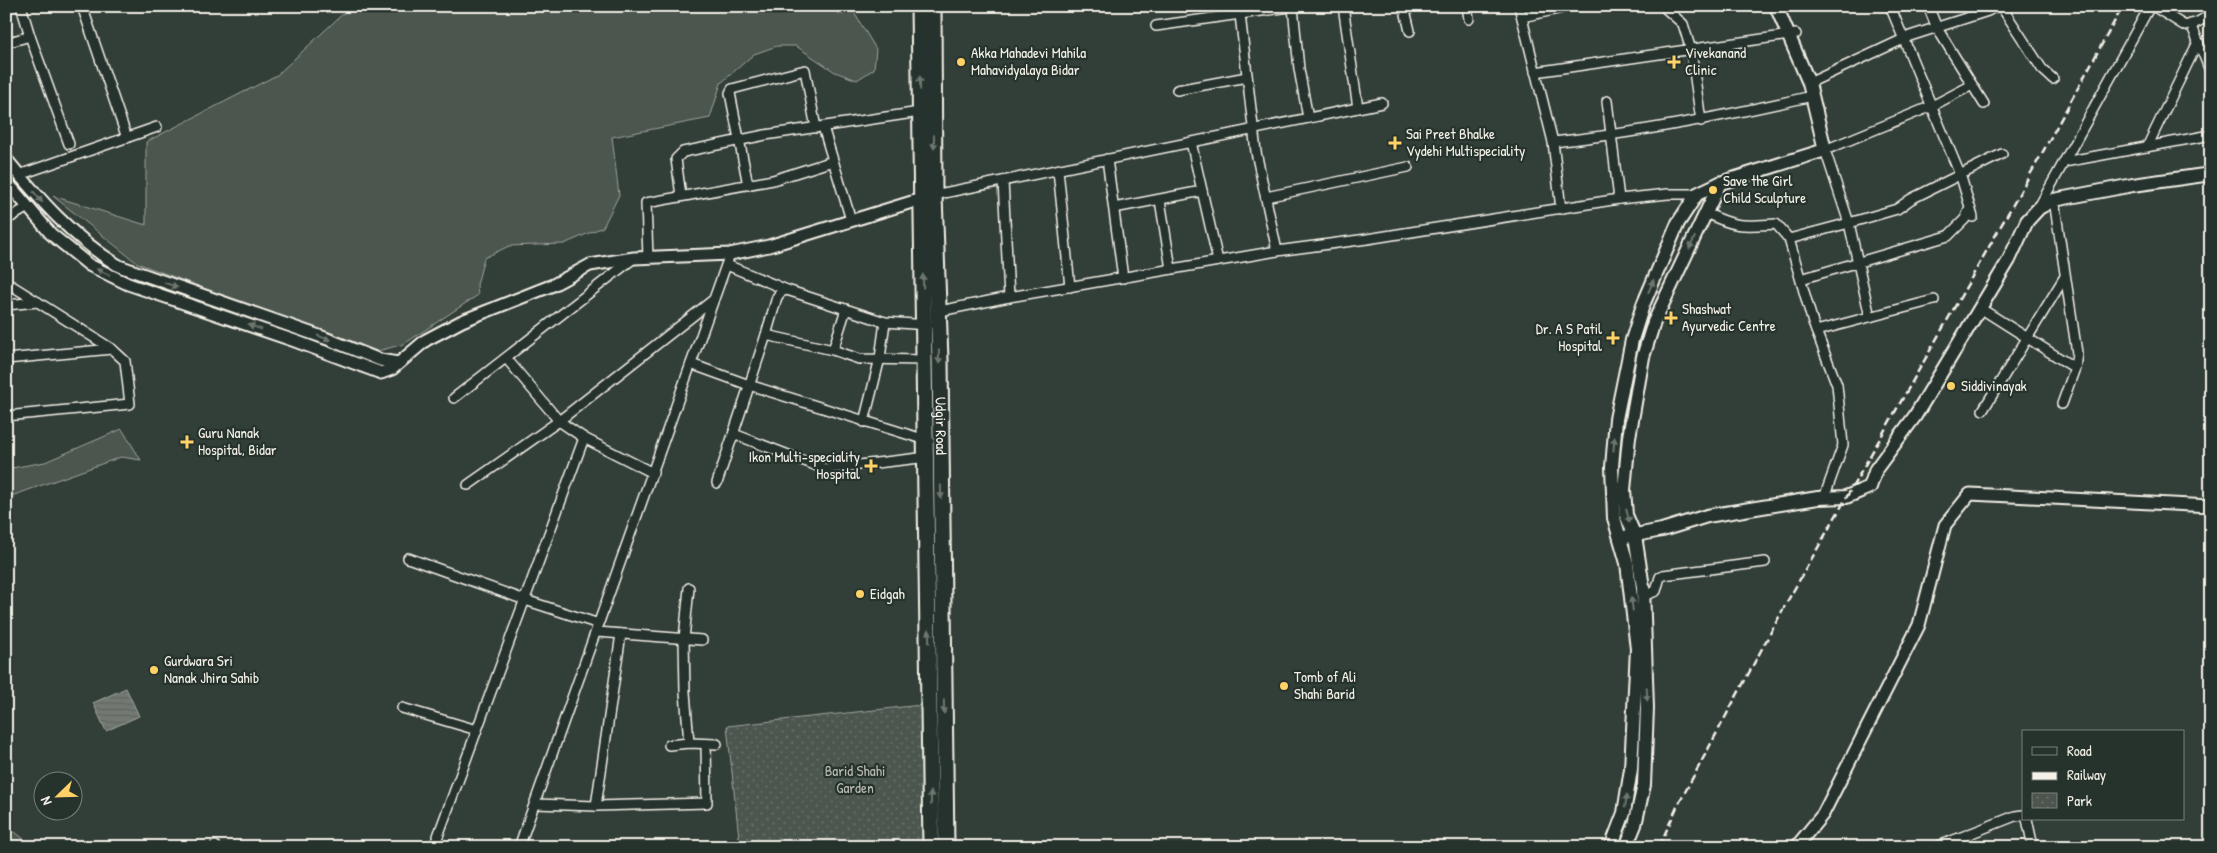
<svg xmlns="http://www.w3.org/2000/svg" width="2217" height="853" viewBox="0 0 2217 853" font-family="'Patrick Hand',sans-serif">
  <defs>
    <pattern id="park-dots" width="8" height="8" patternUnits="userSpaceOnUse" patternTransform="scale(1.25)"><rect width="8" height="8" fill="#4c564f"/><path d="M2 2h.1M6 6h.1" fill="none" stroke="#666f68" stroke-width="1.8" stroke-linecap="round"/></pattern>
    <pattern id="water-rules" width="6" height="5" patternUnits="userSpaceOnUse" patternTransform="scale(1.25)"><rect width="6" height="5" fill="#727972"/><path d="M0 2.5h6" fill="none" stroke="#60635e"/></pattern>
  </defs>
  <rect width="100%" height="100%" fill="#323e38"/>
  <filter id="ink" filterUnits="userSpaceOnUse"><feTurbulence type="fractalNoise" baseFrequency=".02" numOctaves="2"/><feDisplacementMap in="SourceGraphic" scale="10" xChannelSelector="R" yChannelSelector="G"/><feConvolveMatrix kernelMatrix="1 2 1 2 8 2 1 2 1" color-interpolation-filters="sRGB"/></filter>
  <g filter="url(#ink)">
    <g fill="#4c564f" stroke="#a0a49c">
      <polygon points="355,6 850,6 876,49 874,69 857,80 835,72 796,46 777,46 754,54 721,83 710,118 612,137 619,195 603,227 564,244 509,246 484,258 477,285 478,295 404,344 374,352 137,263 53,196 146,225 146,142 277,75 349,8"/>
      <polygon points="122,429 141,460 121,457 6,498 6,469 45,462"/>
      <polygon points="6,825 34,847 6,847"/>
    </g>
    <polygon fill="url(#park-dots)" stroke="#a0a49c" points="921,705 925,847 740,847 727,726"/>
    <polygon fill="url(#water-rules)" stroke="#a6a9a1" points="126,688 139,716 106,731 93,703"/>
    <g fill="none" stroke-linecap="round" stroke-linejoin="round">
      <g stroke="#f4f1e8" stroke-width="12">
        <g id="minor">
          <polyline points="21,6 30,36 69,144"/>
          <polyline points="82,6 127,138"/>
          <polyline points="1239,6 1256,152 1277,251"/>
          <polyline points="1343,6 1358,108"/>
          <polyline points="1404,6 1410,31"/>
          <polyline points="1467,6 1469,19"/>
          <path d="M1519 6 1553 142C1641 133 1726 116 1812 96"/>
          <polyline points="1666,6 1666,9 1683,24 1691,50 1701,121"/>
          <polyline points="1890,6 1961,177 1973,217"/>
          <polyline points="1928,6 1937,28 1984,104"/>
          <polyline points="2001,6 2042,69 2053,79"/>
          <polyline points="2153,6 2185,26 2198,22 2211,14"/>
          <polyline points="1293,7 1299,69 1308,118"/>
          <polyline points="841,8 854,6"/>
          <polyline points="1522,17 1572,6"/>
          <polyline points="2191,24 2211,73"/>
          <polyline points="1156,26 1297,6"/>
          <polyline points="6,43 30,36"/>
          <polyline points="1535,72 1796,34"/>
          <polyline points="1809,83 1910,36 1988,11 1996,6"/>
          <polyline points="1972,85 1932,106 1825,150 1849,223 1897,209 1911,199 2002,154"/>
          <polyline points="1177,90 1247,77"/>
          <polyline points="1607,101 1619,199"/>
          <polyline points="823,127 851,220"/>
          <polyline points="1191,142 1218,261"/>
          <polyline points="1553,142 1561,209"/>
          <polyline points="2147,147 2198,42"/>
          <polyline points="1107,159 1123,278"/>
          <polyline points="2064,162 2211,135"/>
          <polyline points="1058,170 1070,287"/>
          <polyline points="19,175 157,127"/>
          <polyline points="1003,181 1009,297"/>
          <polyline points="748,185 730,93 732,89 805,70 816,128"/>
          <polyline points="934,195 1382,103"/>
          <polyline points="681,196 676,159 683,152 765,135 920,112"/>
          <polyline points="1266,197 1408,167"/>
          <polyline points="1160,200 1171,269"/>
          <polyline points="2054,200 2077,353 2075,368 2062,404"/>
          <polyline points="2039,207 2150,6"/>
          <polyline points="1114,208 1202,191"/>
          <path d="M1706 213C1737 228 1743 226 1776 224L1789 239 1813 323 1837 385 1843 445 1824 498"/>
          <polyline points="6,220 28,207"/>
          <polyline points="1789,239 1849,223 1870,317"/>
          <polyline points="648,257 646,203 773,180 833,161"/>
          <polyline points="727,265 787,290 885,322 928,325"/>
          <polyline points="1801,279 1948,236 1965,219 1970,208"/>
          <polyline points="6,282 112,349 125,361 130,404 6,416"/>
          <polyline points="6,305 38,302"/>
          <polyline points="1980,308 2075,368"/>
          <polyline points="935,312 1009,297 1277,251 1367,239 1619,199 1668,194 1697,194"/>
          <polyline points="1816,331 1934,300"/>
          <polyline points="766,335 777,297 781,292 787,290"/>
          <polyline points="833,350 846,309"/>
          <polyline points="506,358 559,421 584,438"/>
          <polyline points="6,359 112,349"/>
          <polyline points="691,364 749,385 929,441"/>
          <polyline points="454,398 634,258"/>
          <polyline points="1983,410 2064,278"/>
          <polyline points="864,422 880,358 885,322"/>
          <polyline points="734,434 825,469 928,457"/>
          <polyline points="717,483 766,335 833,350 859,359 925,360"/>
          <polyline points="468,485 559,421 713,300"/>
          <polyline points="408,558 525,600 599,624"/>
          <polyline points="689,588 684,639 685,692 689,743"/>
          <polyline points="1643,596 1656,591 1660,577 1663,575 1765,562"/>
          <polyline points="597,632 702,640"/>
          <polyline points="402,708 477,730"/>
          <polyline points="669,745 689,743 717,744"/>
          <polyline points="535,804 596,806 707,803 706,744"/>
          <polyline points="596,806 621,634"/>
          <polyline points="2027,819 2033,847"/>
          <polyline points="215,846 215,847"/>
          <polyline points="434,847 584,438 653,473"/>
          <polyline points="519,847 730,254"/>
          <polyline points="1936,847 2015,816 2023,815"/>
        </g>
      </g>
      <g stroke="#f4f1e8" stroke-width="15">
        <g id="tertiary">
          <path d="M6 159C40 200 73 238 119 266L325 338 380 360 398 363"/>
          <polyline points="6,181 51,234 89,265 128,284 295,341 381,373 392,369 426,340 462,321 553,285 590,265 634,258 730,254 769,246 928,197"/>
          <polyline points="1796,847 1823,814 1919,625 1945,525 1970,494 2211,506"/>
        </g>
      </g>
      <g stroke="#f4f1e8" stroke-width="16">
        <g id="secondary">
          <polyline points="1620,538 1662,530 1707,516 1818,498 1846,497 1870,487 1876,469 1915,416 2009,260 2027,221 2039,208 2054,200 2133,185 2211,174"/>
          <polyline points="1611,847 1624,813 1631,769 1637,649 1627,563 1614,518 1612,467 1616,419 1632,340 1643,305 1678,223 1697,194 1720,183 1825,150 1809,83 1776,6"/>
          <polyline points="1626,847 1635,825 1644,785 1647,708 1643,587 1635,536 1626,515 1624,490 1629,437 1643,357 1654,322 1720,183"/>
        </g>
      </g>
      <g stroke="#f4f1e8" stroke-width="19">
        <g id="trunk">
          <polyline points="919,6 931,847"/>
          <path id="s1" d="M933 6 934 195 940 360 946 847"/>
        </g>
      </g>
      <use href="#minor" stroke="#26332d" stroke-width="9"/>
      <use href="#tertiary" stroke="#26332d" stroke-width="11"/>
      <use href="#secondary" stroke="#26332d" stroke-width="12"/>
      <use href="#trunk" stroke="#26332d" stroke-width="15"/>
      <polyline stroke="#f4f1e8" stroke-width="2.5" stroke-dasharray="8 4" stroke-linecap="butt" points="1659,847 1677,807 1787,602 2040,157 2123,6"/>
    </g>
    <defs><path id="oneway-solid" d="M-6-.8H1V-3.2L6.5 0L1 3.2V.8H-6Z" transform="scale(1.25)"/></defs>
    <g fill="#6e766e">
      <use href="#oneway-solid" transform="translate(920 83) rotate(-91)"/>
      <use href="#oneway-solid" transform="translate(934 142) rotate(90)"/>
      <use href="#oneway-solid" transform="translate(38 197) rotate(50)"/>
      <use href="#oneway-solid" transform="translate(1692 243) rotate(115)"/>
      <use href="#oneway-solid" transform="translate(103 272) rotate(-155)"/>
      <use href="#oneway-solid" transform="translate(923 281) rotate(-91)"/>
      <use href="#oneway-solid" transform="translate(171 285) rotate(19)"/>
      <use href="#oneway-solid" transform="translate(1651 286) rotate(-67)"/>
      <use href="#oneway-solid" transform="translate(255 327) rotate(-161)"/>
      <use href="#oneway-solid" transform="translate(324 338) rotate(20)"/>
      <use href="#oneway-solid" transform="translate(939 357) rotate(89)"/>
      <use href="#oneway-solid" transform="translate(1614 444) rotate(-85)"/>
      <use href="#oneway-solid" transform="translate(941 492) rotate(89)"/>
      <use href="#oneway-solid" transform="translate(1628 516) rotate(75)"/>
      <use href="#oneway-solid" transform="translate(1632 604) rotate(-97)"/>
      <use href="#oneway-solid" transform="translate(929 636) rotate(-91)"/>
      <use href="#oneway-solid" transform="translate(1647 694) rotate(88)"/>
      <use href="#oneway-solid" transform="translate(944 707) rotate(89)"/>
      <use href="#oneway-solid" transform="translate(931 798) rotate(-91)"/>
      <use href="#oneway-solid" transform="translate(1626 801) rotate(-82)"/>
    </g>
  </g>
  <g fill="#ffd166" stroke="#26332d" stroke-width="2">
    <circle cx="961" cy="62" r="5"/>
    <path d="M1671.5 54.5h5v5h5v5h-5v5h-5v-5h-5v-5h5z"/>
    <path d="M1392.5 135.5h5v5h5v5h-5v5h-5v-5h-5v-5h5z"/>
    <circle cx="1713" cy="190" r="5"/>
    <path d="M1668.5 310.5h5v5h5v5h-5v5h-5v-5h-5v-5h5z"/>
    <path d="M1610.5 330.5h5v5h5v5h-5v5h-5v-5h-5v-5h5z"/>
    <circle cx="1951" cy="386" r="5"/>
    <path d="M184.5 434.5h5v5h5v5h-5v5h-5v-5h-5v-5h5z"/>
    <path d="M868.5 458.5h5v5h5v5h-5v5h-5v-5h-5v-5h5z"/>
    <circle cx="860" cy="594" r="5"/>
    <circle cx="154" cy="670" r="5"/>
    <circle cx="1284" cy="686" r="5"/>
  </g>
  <g text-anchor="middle" stroke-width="4.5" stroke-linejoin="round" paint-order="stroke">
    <g font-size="15" fill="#f4f1e8" stroke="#26332d" text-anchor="start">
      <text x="971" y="58">Akka Mahadevi Mahila<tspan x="971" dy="17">Mahavidyalaya Bidar</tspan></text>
      <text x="1685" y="58">Vivekanand<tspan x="1685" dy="17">Clinic</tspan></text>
      <text x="1406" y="139">Sai Preet Bhalke<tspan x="1406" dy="17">Vydehi Multispeciality</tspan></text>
      <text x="1723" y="186">Save the Girl<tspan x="1723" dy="17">Child Sculpture</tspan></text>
      <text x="1682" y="314">Shashwat<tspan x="1682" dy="17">Ayurvedic Centre</tspan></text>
      <text x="1602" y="334" text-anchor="end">Dr. A S Patil<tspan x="1602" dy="17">Hospital</tspan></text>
      <text x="1961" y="391">Siddivinayak</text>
      <text x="198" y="438">Guru Nanak<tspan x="198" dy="17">Hospital, Bidar</tspan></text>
      <text x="860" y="462" text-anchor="end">Ikon Multi-speciality<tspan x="860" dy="17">Hospital</tspan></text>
      <text x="870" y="599">Eidgah</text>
      <text x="164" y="666">Gurdwara Sri<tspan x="164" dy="17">Nanak Jhira Sahib</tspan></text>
      <text x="1294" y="682">Tomb of Ali<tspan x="1294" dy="17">Shahi Barid</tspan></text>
    </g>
    <g font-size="15" fill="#f4f1e8" stroke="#26332d">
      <text dy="5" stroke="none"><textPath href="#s1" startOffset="420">Udgir Road</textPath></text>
    </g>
    <g font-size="15" fill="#b9bbb2" stroke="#26332d">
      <text x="855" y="776">Barid Shahi<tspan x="855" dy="17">Garden</tspan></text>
    </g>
  </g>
  <rect width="2217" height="853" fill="none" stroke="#26332d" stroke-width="25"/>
  <rect x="12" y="12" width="2192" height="828" fill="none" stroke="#f4f1e8" stroke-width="2" filter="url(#ink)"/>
  <rect x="2022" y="730" width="162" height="90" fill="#26332d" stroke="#787f78"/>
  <rect x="2032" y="747" width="25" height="8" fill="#26332d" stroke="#787f78"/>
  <text x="2067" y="756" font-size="15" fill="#f4f1e8">Road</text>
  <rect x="2032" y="772" width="25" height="8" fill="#f4f1e8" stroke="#787f78"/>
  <text x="2067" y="780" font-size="15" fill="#f4f1e8">Railway</text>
  <rect x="2032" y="793" width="25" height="15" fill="url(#park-dots)" stroke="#787f78"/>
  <text x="2067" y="806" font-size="15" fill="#f4f1e8">Park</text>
  <g transform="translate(58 796) rotate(247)"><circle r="24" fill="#26332d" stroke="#787f78"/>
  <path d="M0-4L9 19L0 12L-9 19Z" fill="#ffd166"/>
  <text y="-8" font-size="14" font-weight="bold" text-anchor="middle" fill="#f4f1e8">N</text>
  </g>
</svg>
